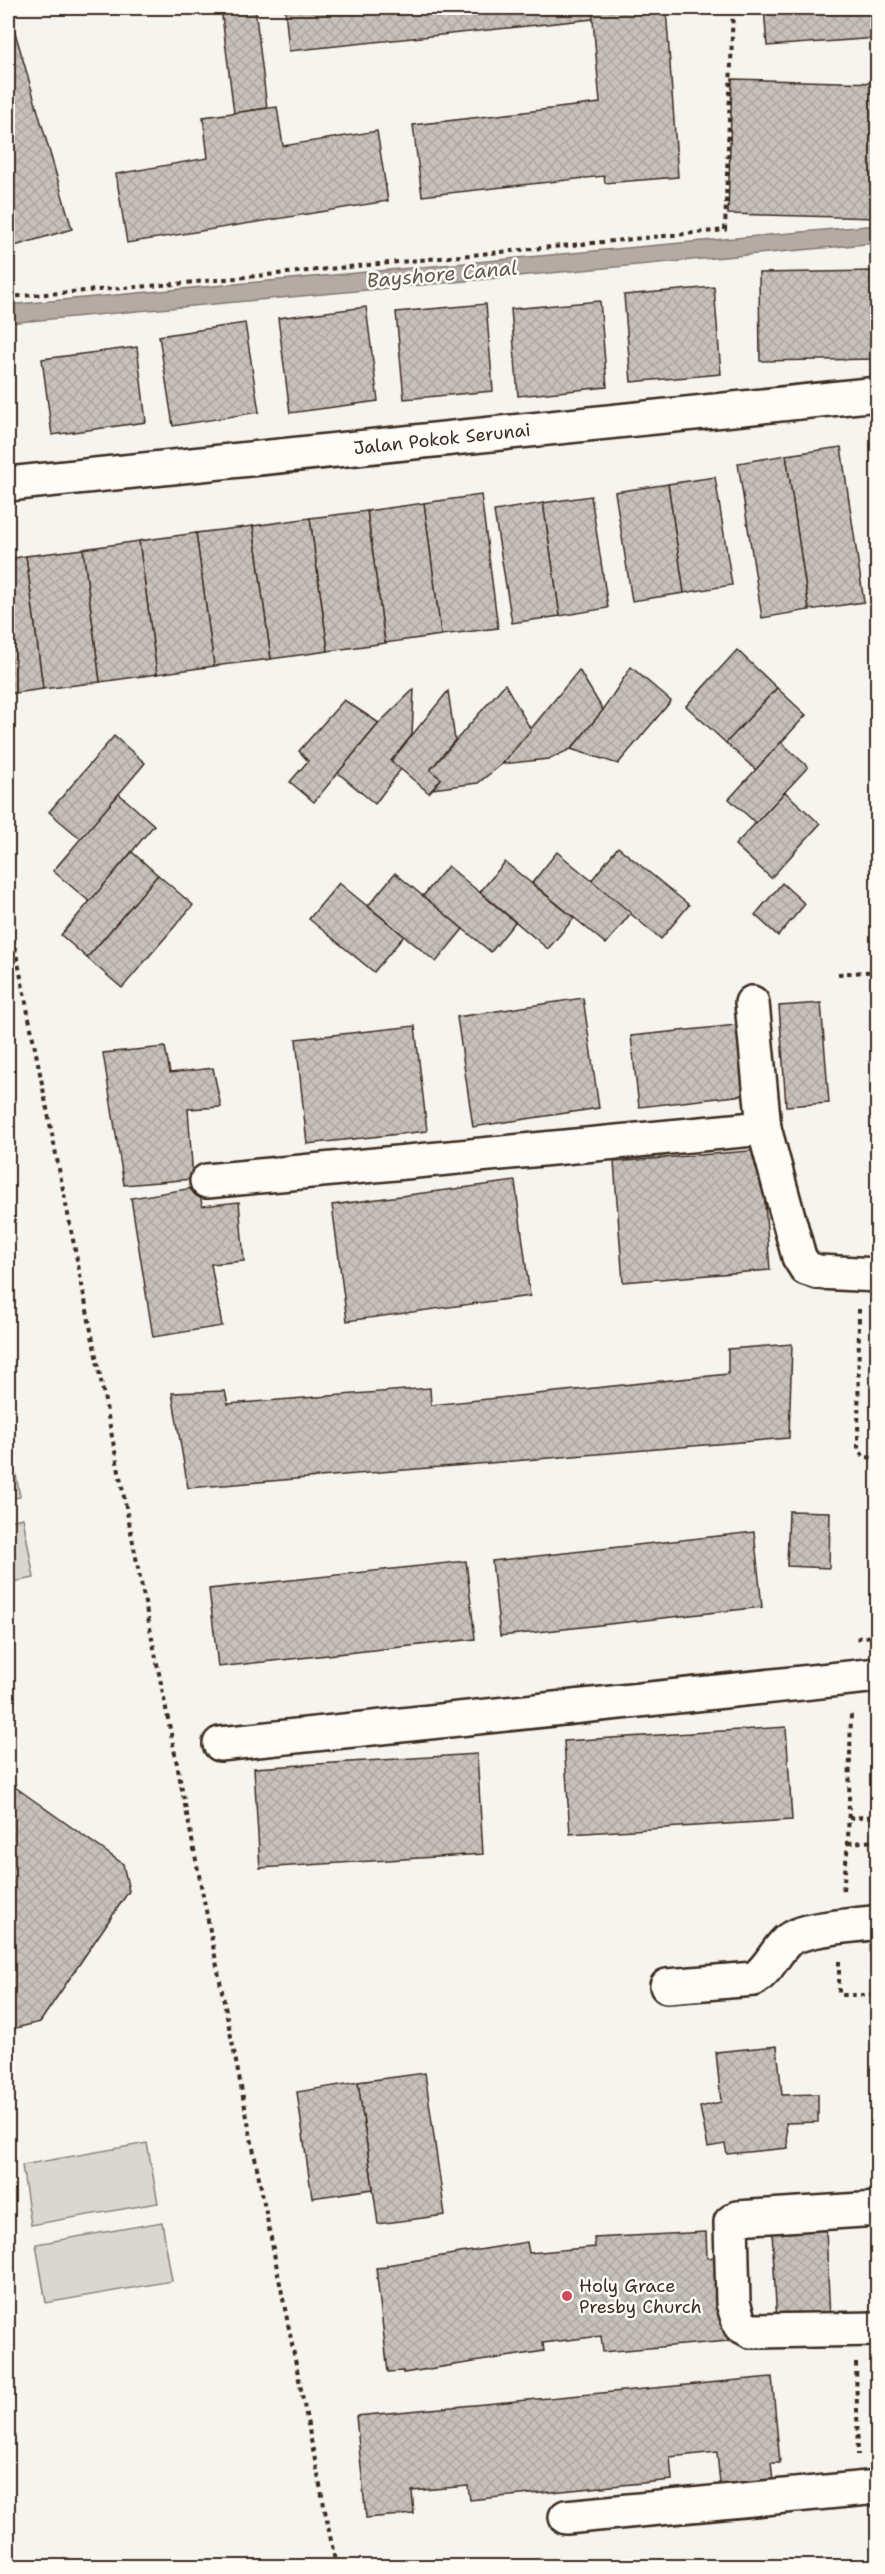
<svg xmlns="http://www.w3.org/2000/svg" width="885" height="2574" viewBox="0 0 885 2574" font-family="'Shantell Sans',sans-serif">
  <defs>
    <pattern id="building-cross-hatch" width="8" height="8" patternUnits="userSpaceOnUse" patternTransform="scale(1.5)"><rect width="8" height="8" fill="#c7c1bb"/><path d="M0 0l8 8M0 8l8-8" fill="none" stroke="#aca6a0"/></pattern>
  </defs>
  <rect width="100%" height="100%" fill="#f5f4ee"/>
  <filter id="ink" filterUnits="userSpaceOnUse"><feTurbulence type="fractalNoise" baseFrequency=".0167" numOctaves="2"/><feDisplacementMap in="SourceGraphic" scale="12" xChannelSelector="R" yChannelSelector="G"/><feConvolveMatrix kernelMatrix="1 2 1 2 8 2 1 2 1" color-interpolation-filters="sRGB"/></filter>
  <g filter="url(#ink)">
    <g fill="#dad6d0" stroke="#8a8077" stroke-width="1.5">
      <polygon points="9,1437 20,1497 8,1499 8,1438"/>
      <polygon points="23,1518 34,1578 8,1583 8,1521"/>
      <polygon points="147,2143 158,2203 31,2225 22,2165"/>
      <polygon points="162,2222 172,2281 46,2303 36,2244"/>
    </g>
    <polygon fill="#b4aca4" stroke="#84786e" stroke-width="1.5" points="877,225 877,243 8,323 8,305"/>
    <g fill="url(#building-cross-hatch)" stroke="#3b2a1e" stroke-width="1.5">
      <polygon points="8,8 72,229 8,248"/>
      <polygon points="221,8 255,8 267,108 234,113"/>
      <polygon points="285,8 592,8 593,19 289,51"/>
      <polygon points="592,8 666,8 678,177 605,183 604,176 422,196 413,125 600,103"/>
      <polygon points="764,8 877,8 878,38 767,46"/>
      <polygon points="732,79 878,83 878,218 728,214"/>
      <polygon points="277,107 283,146 377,131 388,201 127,243 116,174 208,158 203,117"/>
      <polygon points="875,271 876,359 760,361 759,273"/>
      <polygon points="714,287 721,374 631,382 624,295"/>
      <polygon points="600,301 607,387 518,396 511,309"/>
      <polygon points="486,304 493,391 404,399 396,312"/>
      <polygon points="366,307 378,401 290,413 278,318"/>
      <polygon points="245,323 259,412 173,426 159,336"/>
      <polygon points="137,347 146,422 52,435 42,359"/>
      <polygon points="841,447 864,602 809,610 786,455"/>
      <polygon points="786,455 809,610 762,618 738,463"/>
      <polygon points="715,477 732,585 684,593 668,484"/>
      <polygon points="668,484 684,593 632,601 615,492"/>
      <polygon points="481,495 498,628 441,635 424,503"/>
      <polygon points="591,496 608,608 560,616 543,503"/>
      <polygon points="424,503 441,635 385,643 367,511"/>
      <polygon points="543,503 560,616 512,623 494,511"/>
      <polygon points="367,511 385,643 328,651 310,518"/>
      <polygon points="310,518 328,651 271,659 253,526"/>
      <polygon points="253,526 271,659 214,666 196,533"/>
      <polygon points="196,533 214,666 157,674 139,541"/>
      <polygon points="139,541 157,674 100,682 83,549"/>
      <polygon points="83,549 100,682 43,689 26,556"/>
      <polygon points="26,556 43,689 8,694 8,559"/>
      <polygon points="737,650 777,688 726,743 686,706"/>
      <polygon points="631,667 671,701 618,764 571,749 603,710"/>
      <polygon points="579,670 603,710 571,749 549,759 502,764"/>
      <polygon points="505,684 531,730 502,764 478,783 432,789 441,779 430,770"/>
      <polygon points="777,688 806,715 756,770 726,743"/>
      <polygon points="414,689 412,735 391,761 401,769 375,804 338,773 379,723"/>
      <polygon points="448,691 455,740 430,770 441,779 429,793 391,761"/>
      <polygon points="344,700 379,723 314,802 290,782 308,761 299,751"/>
      <polygon points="114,736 145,763 81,839 49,812"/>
      <polygon points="781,742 808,767 756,823 729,799"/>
      <polygon points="785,792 820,824 771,878 735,845"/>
      <polygon points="119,794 154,825 90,902 53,871"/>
      <polygon points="618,847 689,905 661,939 591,881"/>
      <polygon points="132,852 158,875 87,958 61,935"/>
      <polygon points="557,852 631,913 606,944 532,883"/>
      <polygon points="505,862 574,918 548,949 480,892"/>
      <polygon points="448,866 515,922 491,952 423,896"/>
      <polygon points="395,873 463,929 436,962 368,906"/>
      <polygon points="158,875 193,905 122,988 87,958"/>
      <polygon points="339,883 404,936 374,972 309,919"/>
      <polygon points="782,883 805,904 778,936 755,915"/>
      <polygon points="583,998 599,1108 473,1127 457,1017"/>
      <polygon points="821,1003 829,1103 786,1106 779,1006"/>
      <polygon points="746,1024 753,1094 639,1107 631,1036"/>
      <polygon points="415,1026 427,1131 307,1144 296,1039"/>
      <polygon points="165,1047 170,1073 213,1068 221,1107 188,1109 193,1179 124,1185 103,1053"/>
      <polygon points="761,1150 770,1270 623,1282 614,1162"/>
      <polygon points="515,1181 530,1296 347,1321 332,1205"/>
      <polygon points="199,1187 202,1206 239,1202 244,1261 211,1264 222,1326 153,1337 131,1198"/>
      <polygon points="792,1344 789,1438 188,1488 172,1393 225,1391 228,1404 430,1388 431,1405 728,1374 728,1349"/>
      <polygon points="789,1511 830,1512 829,1568 787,1566"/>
      <polygon points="754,1532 762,1607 500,1636 492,1561"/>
      <polygon points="466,1561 475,1639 218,1667 209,1589"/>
      <polygon points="786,1727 792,1820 570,1834 564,1741"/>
      <polygon points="477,1754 483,1854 260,1868 254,1768"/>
      <polygon points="8,1782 123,1864 129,1891 40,2022 12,2029 8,2025"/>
      <polygon points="777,2046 782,2095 818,2094 818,2122 786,2123 788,2148 727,2154 725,2144 708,2147 700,2107 721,2102 716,2052"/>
      <polygon points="425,2073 445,2215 378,2224 358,2082"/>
      <polygon points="358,2082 373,2189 312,2198 297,2092"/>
      <polygon points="826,2229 830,2321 777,2324 772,2231"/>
      <polygon points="706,2232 707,2258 721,2256 728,2341 603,2352 601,2336 543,2343 544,2351 403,2373 403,2371 388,2372 376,2268 387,2267 387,2265 527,2242 529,2253 595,2247 594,2238"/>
      <polygon points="772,2377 780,2463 771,2463 774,2490 721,2495 717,2452 670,2457 672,2480 470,2500 468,2486 412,2491 414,2514 366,2518 356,2416"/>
    </g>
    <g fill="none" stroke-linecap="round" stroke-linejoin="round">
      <g stroke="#3b2a1e" stroke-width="38">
        <g id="minor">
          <polyline points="8,484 878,394"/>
          <polyline points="752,1003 764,1128 799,1257 806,1268 818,1272 878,1275"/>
          <polyline points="207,1181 764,1128"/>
          <polyline points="220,1744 878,1675"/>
          <path d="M667 1986 754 1979C770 1968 774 1953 787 1941 804 1927 855 1926 878 1922"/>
          <polyline points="878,2209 737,2218 731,2222 733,2303 740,2325 751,2331 878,2329"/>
          <polyline points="566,2517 878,2487"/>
        </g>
      </g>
      <g stroke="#3b2a1e" stroke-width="4" stroke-dasharray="4.5 4.5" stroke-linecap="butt">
        <polyline points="8,297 175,284 725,230 733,8"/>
        <polyline points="8,912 336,2566"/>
        <polyline points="838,974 878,971"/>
        <polyline points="859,1309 858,1449 864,1457 878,1458"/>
        <polyline points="857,1639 861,1637 878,1636"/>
        <polyline points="849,1818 878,1816"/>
        <polyline points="848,1843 878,1841"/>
        <polyline points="843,1890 848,1843 851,1712"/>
        <polyline points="839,1961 839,1993 841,1995 878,1995"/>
        <polyline points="856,2363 858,2455"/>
      </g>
      <use href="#minor" stroke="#fdfcf7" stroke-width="33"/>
    </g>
  </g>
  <circle fill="#d1495b" stroke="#fdfcf7" stroke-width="2" cx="567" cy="2296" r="6"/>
  <g text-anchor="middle" stroke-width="5" stroke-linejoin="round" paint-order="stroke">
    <g font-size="18" fill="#3b2a1e" stroke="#fdfcf7">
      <text transform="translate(442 439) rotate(-6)" y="6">Jalan Pokok Serunai</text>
    </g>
    <g font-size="18" fill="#3b2a1e" stroke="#fdfcf7" text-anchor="start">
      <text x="579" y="2292">Holy Grace<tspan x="579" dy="21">Presby Church</tspan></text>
    </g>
    <g font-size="20" font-style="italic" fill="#65584d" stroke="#fdfcf7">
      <text transform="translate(442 274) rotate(-5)" y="7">Bayshore Canal</text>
    </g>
  </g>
  <rect width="885" height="2574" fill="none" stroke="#fdfcf7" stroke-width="30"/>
  <rect x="15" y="15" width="855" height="2544" fill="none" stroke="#3b2a1e" stroke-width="2" filter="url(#ink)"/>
</svg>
